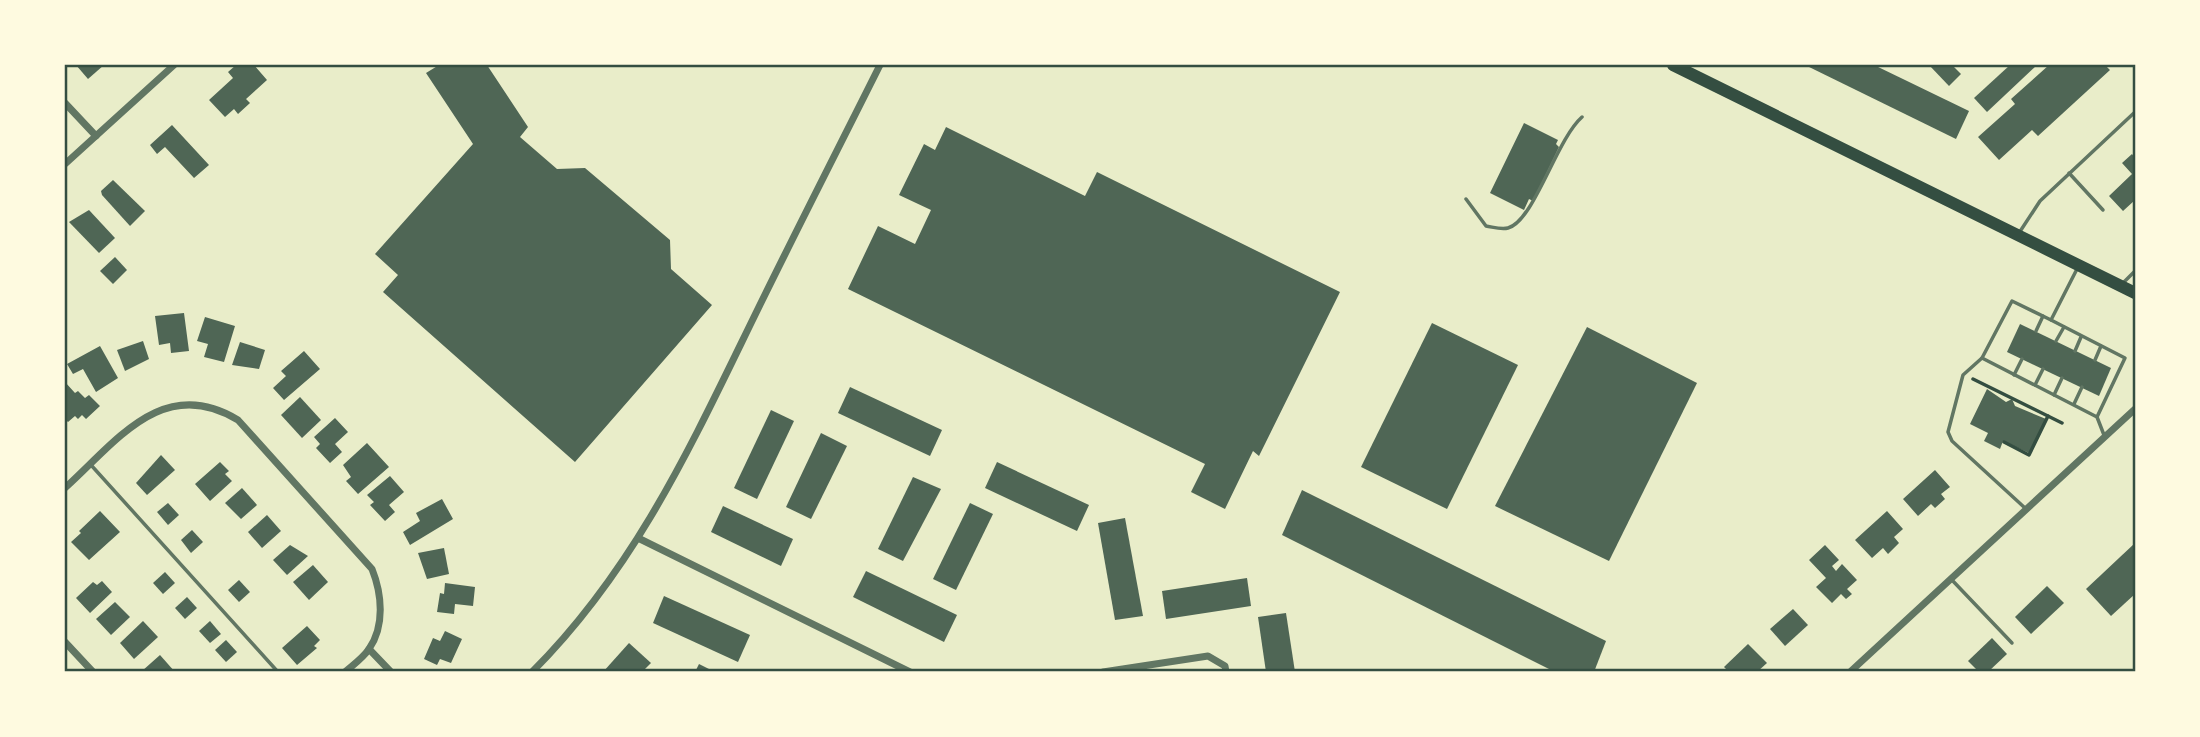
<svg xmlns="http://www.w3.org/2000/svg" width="2200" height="737" viewBox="0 0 2200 737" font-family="Manrope,sans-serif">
  <rect width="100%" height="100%" fill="#e9edc9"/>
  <g fill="#4f6655">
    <polygon points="76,65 104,65 88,79"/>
    <polygon points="236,65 254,65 267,80 246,99 250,103 238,114 234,109 225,117 209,100 233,78 228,72"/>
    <polygon points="439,65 487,65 528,127 520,137 557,169 585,168 670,240 671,269 712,305 575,462 383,292 398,275 375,254 473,144 426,73"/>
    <polygon points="1805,65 1874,65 1969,111 1956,139"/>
    <polygon points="1929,65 1952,65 1961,74 1949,86"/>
    <polygon points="2010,65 2037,65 1987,112 1974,98"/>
    <polygon points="2049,65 2105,65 2110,70 2038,136 2032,130 1999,160 1978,137 2015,104 2011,99"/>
    <polygon points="1524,123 1558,140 1556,144 1559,147 1533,201 1529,199 1524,210 1490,193"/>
    <polygon points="172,125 209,165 194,178 165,147 157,154 150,145"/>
    <polygon points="946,127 1085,196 1097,172 1340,292 1259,456 1253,451 1225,509 1191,492 1205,464 848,289 878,226 915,244 931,210 899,195 924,144 935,150"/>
    <polygon points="2132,154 2135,158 2135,200 2123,211 2109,196 2132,174 2122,163"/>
    <polygon points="113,180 145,211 130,226 102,195 101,191"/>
    <polygon points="89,210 115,238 99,253 69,222"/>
    <polygon points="115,257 127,270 113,284 100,271"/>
    <polygon points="184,313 189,351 171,353 170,343 159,345 155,316"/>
    <polygon points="205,317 235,326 224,362 204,357 208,344 197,341"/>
    <polygon points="1432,323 1518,365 1447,509 1361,467"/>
    <polygon points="2020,324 2111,368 2099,396 2007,352"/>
    <polygon points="1587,327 1697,383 1609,561 1495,506"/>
    <polygon points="143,341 149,359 125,371 117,350"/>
    <polygon points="240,342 265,350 259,369 232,365"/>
    <polygon points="100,346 118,378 96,392 83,369 73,374 67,364"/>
    <polygon points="304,351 320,369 284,400 273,388 286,376 281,371"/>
    <polygon points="65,382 75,393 78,391 85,398 89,395 100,406 86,419 82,415 78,419 75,416 68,422 65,419"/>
    <polygon points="850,387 942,430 930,456 838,413"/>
    <polygon points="1987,389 2006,402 2012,399 2015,406 2046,419 2029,453 2003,441 2000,449 1984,441 1988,433 1970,424"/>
    <polygon points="300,397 321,420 302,438 281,415"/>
    <polygon points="771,410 794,421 757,499 734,488"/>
    <polygon points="335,418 348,432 335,444 342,452 330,463 316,448 320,444 314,437"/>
    <polygon points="821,433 847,446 811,519 786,507"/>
    <polygon points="367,443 389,467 358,494 346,481 351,477 343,465"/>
    <polygon points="161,455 175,470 147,495 136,483"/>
    <polygon points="220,462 229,471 225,474 232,481 210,501 195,484"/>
    <polygon points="997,462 1089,505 1077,531 985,488"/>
    <polygon points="1935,470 1950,487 1941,494 1945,499 1935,508 1931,504 1918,516 1903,499"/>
    <polygon points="390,476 404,492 389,505 395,512 385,521 370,505 374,502 367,495"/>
    <polygon points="913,477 941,489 903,561 878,549"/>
    <polygon points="242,488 257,505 241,519 225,503"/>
    <polygon points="1302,490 1606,641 1594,672 1555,672 1282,535"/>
    <polygon points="442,499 453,519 410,545 403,532 420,521 416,513"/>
    <polygon points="168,503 179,515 168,525 157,512"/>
    <polygon points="970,503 993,514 956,590 933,579"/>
    <polygon points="723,506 793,539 781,566 711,532"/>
    <polygon points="100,511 120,532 89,560 71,542 81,533 79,531"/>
    <polygon points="1887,511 1903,529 1894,537 1899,543 1888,554 1883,548 1872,558 1855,540"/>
    <polygon points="267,515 281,531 262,548 248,532"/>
    <polygon points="1125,518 1143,616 1115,620 1098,523"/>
    <polygon points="192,530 203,542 191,553 181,540"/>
    <polygon points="2135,543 2135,594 2111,616 2086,589"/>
    <polygon points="290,545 308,556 287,575 273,560"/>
    <polygon points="1825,545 1839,560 1832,566 1836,571 1842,564 1857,580 1847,589 1852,594 1846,599 1841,594 1832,603 1816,587 1826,578 1809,560"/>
    <polygon points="444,548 449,574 427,579 418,553"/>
    <polygon points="313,565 328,582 309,600 293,582"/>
    <polygon points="866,571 957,615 944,642 853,597"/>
    <polygon points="165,572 175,583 163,594 153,583"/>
    <polygon points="1247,578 1251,606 1166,619 1162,591"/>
    <polygon points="239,580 250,592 239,602 228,590"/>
    <polygon points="102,581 112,592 90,613 76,598 93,582 97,585"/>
    <polygon points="445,583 475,587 473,606 455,604 454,614 437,612 440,593 444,594"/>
    <polygon points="2047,586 2064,603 2031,634 2015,617"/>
    <polygon points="664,596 750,635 738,662 653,623"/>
    <polygon points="187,597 197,608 185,619 175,608"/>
    <polygon points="115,602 130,617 111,635 96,619"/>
    <polygon points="1793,609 1808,625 1785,646 1770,629"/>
    <polygon points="1286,613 1295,672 1266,672 1258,617"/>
    <polygon points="143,621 158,637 134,659 120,643"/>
    <polygon points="210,621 221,634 210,643 199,631"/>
    <polygon points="307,626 320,640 314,646 317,648 297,665 282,648"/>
    <polygon points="445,631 462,639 451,663 440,659 437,665 424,659 433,638 440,641"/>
    <polygon points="1992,638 2007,654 1988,672 1979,672 1968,661"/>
    <polygon points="226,640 237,652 226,662 215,650"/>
    <polygon points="629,643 651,663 642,672 603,672"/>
    <polygon points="1748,644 1767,663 1757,672 1729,672 1724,667"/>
    <polygon points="160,655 175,672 144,672 142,671"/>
    <polygon points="699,664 715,672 695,672"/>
  </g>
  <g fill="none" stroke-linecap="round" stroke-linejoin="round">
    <g stroke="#344e41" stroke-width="3.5">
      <polyline points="1973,379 2062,423"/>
      <polyline points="2004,442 2029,455 2048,416"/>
    </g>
    <g stroke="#617663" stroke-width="3.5">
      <polyline points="2069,173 2103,210"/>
      <path d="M1466 199 1486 226C1493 227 1501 230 1508 228 1534 221 1556 140 1582 117"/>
      <polyline points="2019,233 2040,201 2135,112"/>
      <polyline points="2122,284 2135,271"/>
      <polyline points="2051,320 2125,358 2097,417"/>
      <polyline points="2036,331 2043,316"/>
      <polyline points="2056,341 2064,327"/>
      <polyline points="2075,351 2081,337"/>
      <polyline points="1982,358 2097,417 2104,435"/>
      <polyline points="2095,360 2101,346"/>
      <polyline points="2014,375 2022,359"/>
      <polyline points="2035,385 2043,369"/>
      <polyline points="2054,395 2062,378"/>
      <polyline points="2074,404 2082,387"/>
      <polyline points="91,465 278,672"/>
      <polyline points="2025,508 1952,441 1948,432 1963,375 1982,358 2012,301 2051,320 2077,269"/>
      <polyline points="1951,579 2012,643"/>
    </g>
    <g stroke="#617663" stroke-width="7">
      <polyline points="65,103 96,136"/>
      <polyline points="65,164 174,65"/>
      <path d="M65 488C116 442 163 374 238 420L372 569C382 594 385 626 369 649 363 658 353 665 345 672"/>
      <polyline points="640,539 910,672"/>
      <polyline points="65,642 93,672"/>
      <polyline points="369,649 391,672"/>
      <path d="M532 672C635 569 691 446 754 317 795 233 838 149 880 65"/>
      <polyline points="1103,672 1208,656 1225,666 1226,672"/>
      <polyline points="1850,672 2135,409"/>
    </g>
    <polyline stroke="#344e41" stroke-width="12" points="1673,65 2135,293"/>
  </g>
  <rect width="2200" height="737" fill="none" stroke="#fefae0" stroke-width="133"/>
  <rect x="66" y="66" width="2068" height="604" fill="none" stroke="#344e41" stroke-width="2.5"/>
</svg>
